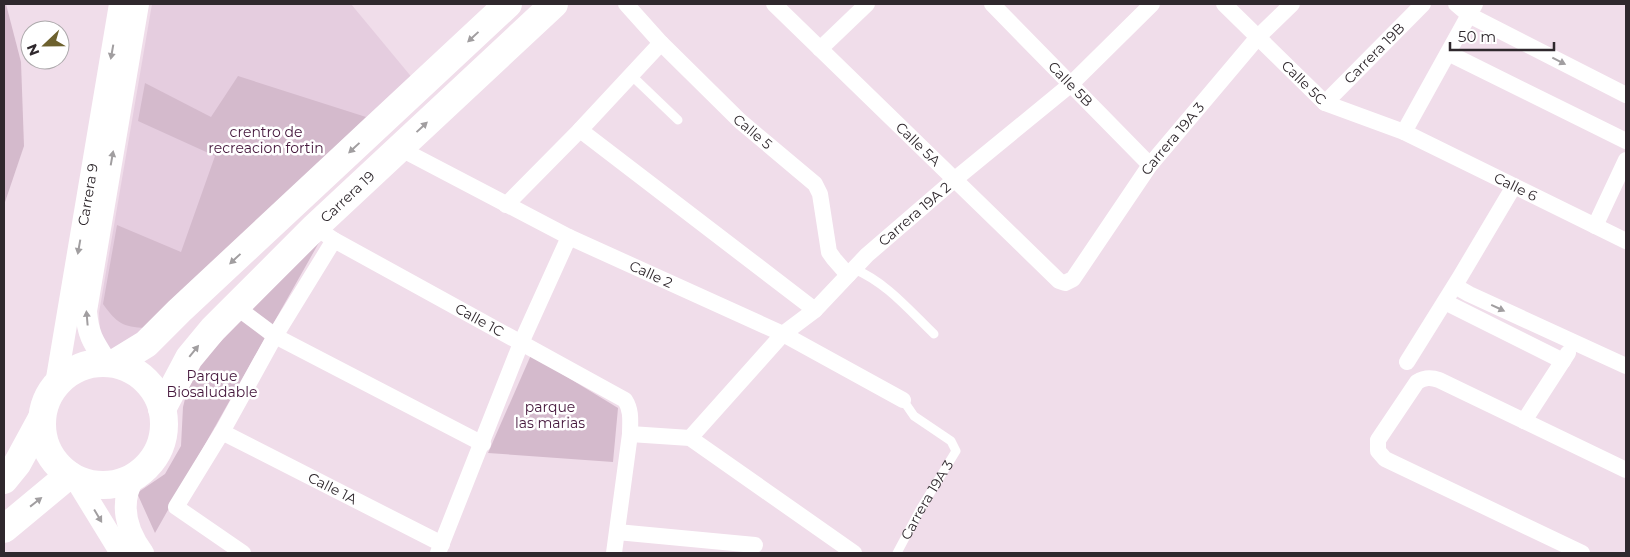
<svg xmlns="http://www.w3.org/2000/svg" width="1630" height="557" viewBox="0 0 1630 557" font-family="Montserrat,sans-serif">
  <rect width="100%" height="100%" fill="#f0ddea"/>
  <polygon fill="#e5cddf" points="152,4 351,4 414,80 141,338 112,355 100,331 99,313"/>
  <g fill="#d4bacc">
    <polygon points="4,4 6,4 21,62 24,146 4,205"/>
    <path d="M238 76 366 117 146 328C122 327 117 323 103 304L117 225 181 252 215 156 138 121 145 83 211 117Z"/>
    <polygon points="321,239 155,533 137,493 165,474 181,446 183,407 192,371"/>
    <polygon points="531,355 618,408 613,462 488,453"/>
  </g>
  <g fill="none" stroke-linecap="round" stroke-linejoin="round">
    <g stroke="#fff" stroke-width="9">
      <polyline points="631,75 678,120"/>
      <path d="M854 269C886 282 910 311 934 334"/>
      <path id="s1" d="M897 553 921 508 956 451 951 441 914 416 903 400"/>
    </g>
    <g stroke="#fff" stroke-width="16">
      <path id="s2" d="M626 4 661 43 740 121 815 184 820 194 829 252 834 259 848 275"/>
      <path id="s3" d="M774 4 1059 281 1065 283 1073 279 1150 165 1258 37 1292 4"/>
      <path id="s4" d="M992 4 1150 165"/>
      <path id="s5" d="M1224 4 1325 103 1404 132 1626 241"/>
      <polyline points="1456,4 1469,15 1626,95"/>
      <polyline points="820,49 867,4"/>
      <polyline points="1448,53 1626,141"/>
      <path id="s6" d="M1325 103 1423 4"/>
      <polyline points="580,130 815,310"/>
      <polyline points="1404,132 1475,4"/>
      <path id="s7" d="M399 148 569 237 783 334 903 400"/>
      <polyline points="506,205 580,130 661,43"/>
      <polyline points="1595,226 1626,160"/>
      <path id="s8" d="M315 227 334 240 625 400C632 411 630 422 630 434L614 553"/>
      <polyline points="1455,286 1469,294 1626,366"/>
      <polyline points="1445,302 1563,361"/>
      <polyline points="235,306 275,336 483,444"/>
      <polyline points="1407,362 1460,277 1514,186"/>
      <polyline points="1524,421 1568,353"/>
      <path id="s9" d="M222 432 442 544"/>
      <polyline points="630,434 690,438 854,553"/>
      <path id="s10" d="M690 438 783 334 815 310 867 255 954 180 1070 85 1152 4"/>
      <polyline points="617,532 755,545"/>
      <polyline points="243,553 176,507 222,432 275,336 334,240"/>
      <polyline points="438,553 521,343 569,237"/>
      <path d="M1582 553 1385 459 1378 451V440L1417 382C1425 377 1431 377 1439 380L1626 470"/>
    </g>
    <g stroke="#fff" stroke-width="22">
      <path d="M106 362C93 342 88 335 86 311L138 4"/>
      <path id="s11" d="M56 384 120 4"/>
      <path d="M134 477C119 503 126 530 143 553"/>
      <polyline points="75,478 121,553"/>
    </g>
    <g stroke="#fff" stroke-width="28">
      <circle cx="103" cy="424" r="61"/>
      <polyline points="115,363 146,344 179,311 508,4"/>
      <path id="s12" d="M162 409 189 358 213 329 315 227 554 4"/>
      <polyline points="4,480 17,464 42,418"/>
      <polyline points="4,529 69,475"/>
    </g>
  </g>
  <defs><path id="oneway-solid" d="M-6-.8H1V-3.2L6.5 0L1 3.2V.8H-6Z" transform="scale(1.25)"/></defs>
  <g fill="#a19ea0">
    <use href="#oneway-solid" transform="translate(473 37) rotate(137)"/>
    <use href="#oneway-solid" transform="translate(112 52) rotate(100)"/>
    <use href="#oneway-solid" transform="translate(1559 61) rotate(27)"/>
    <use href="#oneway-solid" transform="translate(422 127) rotate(-43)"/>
    <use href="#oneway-solid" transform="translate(354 148) rotate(137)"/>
    <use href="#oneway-solid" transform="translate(112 158) rotate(-80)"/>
    <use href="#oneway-solid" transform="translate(79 247) rotate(100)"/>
    <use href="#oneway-solid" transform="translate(235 259) rotate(137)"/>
    <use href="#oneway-solid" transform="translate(1498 308) rotate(25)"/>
    <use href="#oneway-solid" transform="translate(87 318) rotate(-95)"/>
    <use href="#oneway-solid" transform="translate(194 351) rotate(-51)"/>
    <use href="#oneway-solid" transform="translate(36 502) rotate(-38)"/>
    <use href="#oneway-solid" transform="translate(98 516) rotate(59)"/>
  </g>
  <g text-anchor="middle" stroke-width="5" stroke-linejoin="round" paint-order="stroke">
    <g font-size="14" fill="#2f282d" stroke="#fff">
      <text dy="5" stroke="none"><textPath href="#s6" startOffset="70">Carrera 19B</textPath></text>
      <text dy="5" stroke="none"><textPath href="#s5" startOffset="112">Calle 5C</textPath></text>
      <text dy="5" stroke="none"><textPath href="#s4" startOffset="112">Calle 5B</textPath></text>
      <text dy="5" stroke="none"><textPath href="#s2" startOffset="180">Calle 5</textPath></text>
      <text dy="5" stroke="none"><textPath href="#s3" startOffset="585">Carrera 19A 3</textPath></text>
      <text dy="5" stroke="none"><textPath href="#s3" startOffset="201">Calle 5A</textPath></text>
      <text dy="5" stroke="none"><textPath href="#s5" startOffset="350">Calle 6</textPath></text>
      <text dy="5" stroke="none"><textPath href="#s11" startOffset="192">Carrera 9</textPath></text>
      <text dy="5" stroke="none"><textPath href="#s12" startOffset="284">Carrera 19</textPath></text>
      <text dy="5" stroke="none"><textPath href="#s10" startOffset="318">Carrera 19A 2</textPath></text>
      <text dy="5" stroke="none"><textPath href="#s7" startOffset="282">Calle 2</textPath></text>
      <text dy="5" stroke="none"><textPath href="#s8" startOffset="189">Calle 1C</textPath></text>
      <text dy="5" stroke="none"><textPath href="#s9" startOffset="124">Calle 1A</textPath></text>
      <text dy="5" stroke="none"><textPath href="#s1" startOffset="61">Carrera 19A 3</textPath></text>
    </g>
    <g font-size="14" fill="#44163b" stroke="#fff">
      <text x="266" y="137">crentro de<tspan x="266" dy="16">recreacion fortin</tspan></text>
      <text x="212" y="381">Parque<tspan x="212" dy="16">Biosaludable</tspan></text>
      <text x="550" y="412">parque<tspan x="550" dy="16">las marias</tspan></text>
    </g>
  </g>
  <rect width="1630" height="557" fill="none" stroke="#2f282d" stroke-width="10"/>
  <g transform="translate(45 45) rotate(248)"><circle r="24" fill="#ffffff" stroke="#aca9ab"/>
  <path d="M0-4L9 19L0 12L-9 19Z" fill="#6d612e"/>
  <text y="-8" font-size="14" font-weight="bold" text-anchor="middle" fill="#2f282d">N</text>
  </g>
  <path d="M1450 42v8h104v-8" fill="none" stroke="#2f282d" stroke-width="2.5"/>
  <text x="1458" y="42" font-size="15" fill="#2f282d" stroke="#ffffff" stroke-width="4" paint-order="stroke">50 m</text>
</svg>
